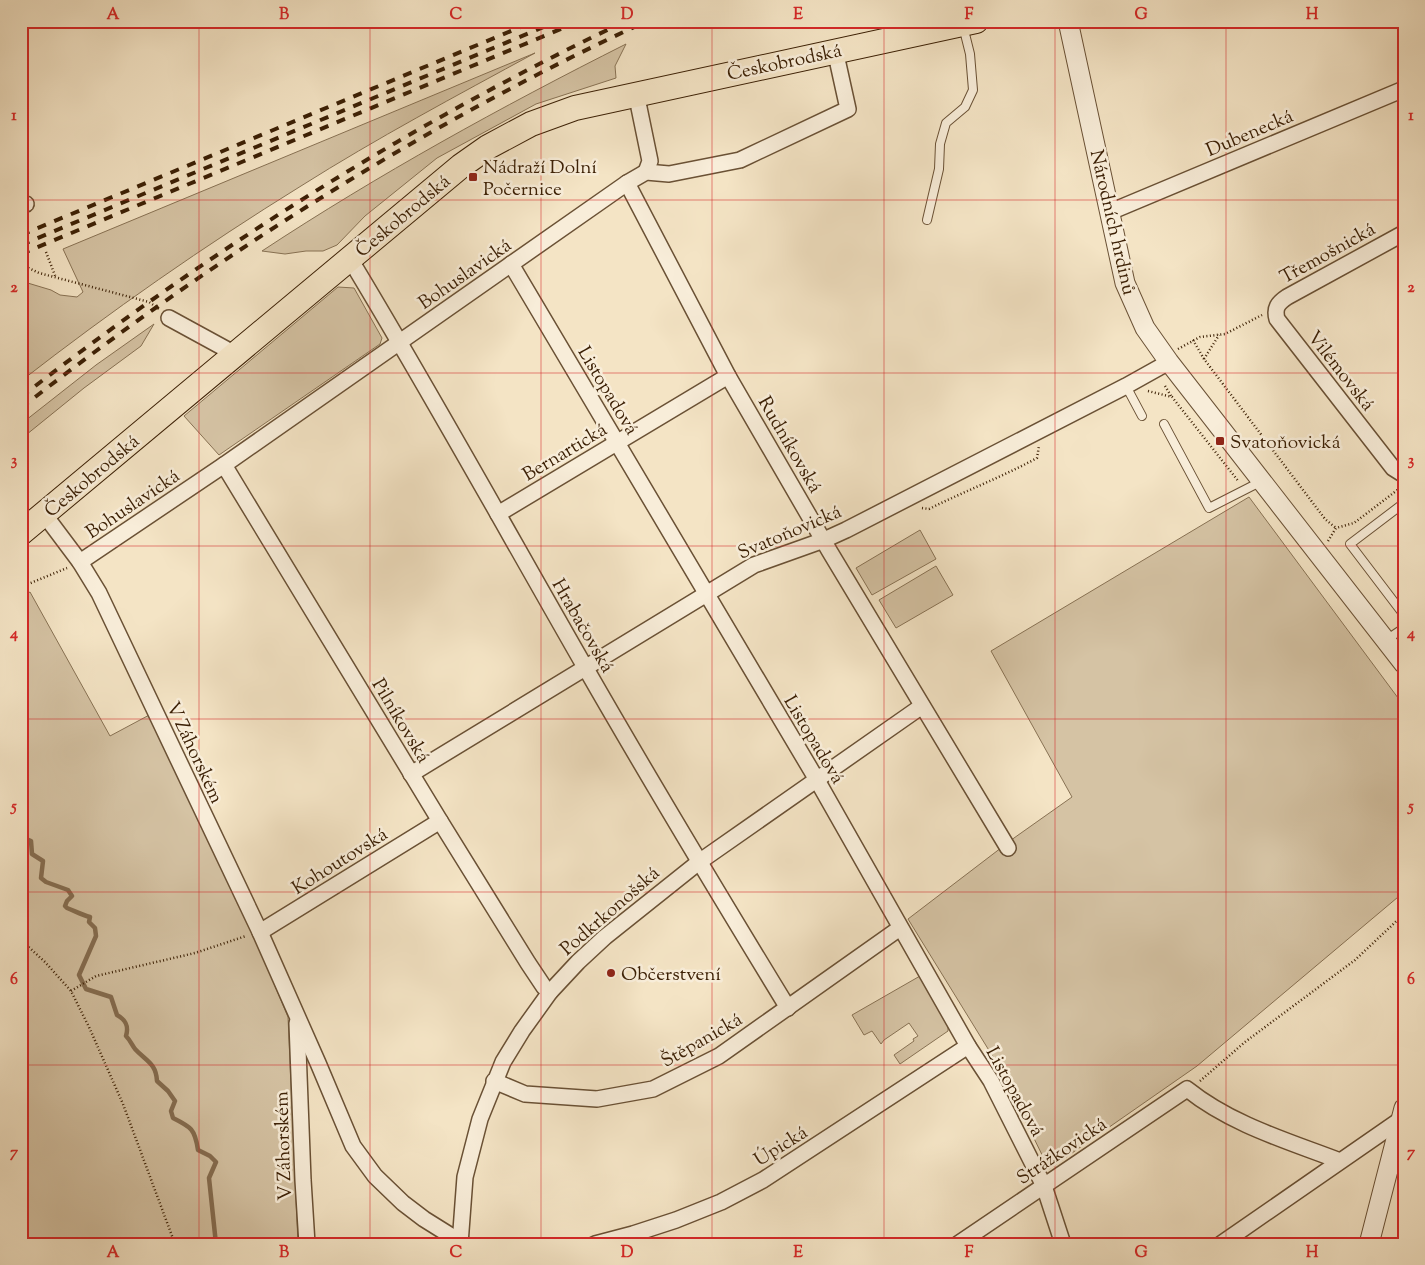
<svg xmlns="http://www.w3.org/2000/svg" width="1425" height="1265" viewBox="0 0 1425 1265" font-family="'Sorts Mill Goudy',serif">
  <rect width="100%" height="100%" fill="#f4e4c5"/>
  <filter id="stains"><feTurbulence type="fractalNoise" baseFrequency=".004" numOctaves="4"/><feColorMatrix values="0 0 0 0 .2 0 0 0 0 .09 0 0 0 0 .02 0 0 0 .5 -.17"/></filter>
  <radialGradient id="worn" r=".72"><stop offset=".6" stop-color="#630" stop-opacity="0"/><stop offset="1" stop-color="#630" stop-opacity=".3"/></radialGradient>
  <g fill="#d5c3a4" stroke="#887254">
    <path d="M626 44 615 66 616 78 536 104 437 158 365 216 337 245 323 251H306L285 254 262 251C379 174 501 107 626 44Z"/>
    <path d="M535 53C456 96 377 138 301 186 204 246 111 311 21 381V281L51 290 60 295 77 297 83 292 63 249Z"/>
    <polygon points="338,287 354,288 382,338 380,344 219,455 184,416"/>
    <polygon points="154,324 141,346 84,388 21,439 21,424 96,365"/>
    <polygon points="1249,497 1404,706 1404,892 1197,1066 1049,1169 998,1065 908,919 1014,838 1072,797 991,651"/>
    <polygon points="920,530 936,559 872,595 856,568"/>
    <polygon points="936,566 953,595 896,628 879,600"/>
    <polygon points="30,592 110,736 153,713 194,792 288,1017 298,1244 21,1244 21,597"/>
    <polygon points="920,976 948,1025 948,1031 900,1064 894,1055 914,1041 913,1039 918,1036 909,1023 884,1040 881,1044 872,1031 864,1035 852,1015"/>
  </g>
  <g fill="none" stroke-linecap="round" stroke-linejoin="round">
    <path stroke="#856d51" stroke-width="4.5" d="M21 834 24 838 31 841 32 854 43 861 41 878 46 882 68 890 72 896 67 901 65 906 67 908C75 911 82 915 90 917L89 922 95 928 96 936 79 975 86 989 111 997 117 1015C126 1020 129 1026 126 1036 130 1040 132 1045 135 1049 146 1061 156 1063 157 1081L168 1091 175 1101 171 1111 173 1118C191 1127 195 1129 198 1150L210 1156 216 1162 209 1178 216 1244"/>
    <g stroke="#6a5135" stroke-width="10">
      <g id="service">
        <polyline points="927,220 939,169 940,144 946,123 965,107 973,90 970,54 963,26"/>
        <polyline points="1126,386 1142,416"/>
        <polyline points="1164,424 1209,508 1262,481"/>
        <polyline points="1404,503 1350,544 1404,615"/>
        <polyline points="1386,640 1404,628"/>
      </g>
    </g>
    <g stroke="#6a5135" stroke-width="18">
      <g id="minor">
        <polyline points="636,93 650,161 646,172"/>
        <polyline points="627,183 728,376 830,552 1008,848"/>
        <polyline points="21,205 26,204"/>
        <polyline points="1110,212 1404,89"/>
        <path d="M1404 233 1287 297C1278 303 1274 308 1277 319L1393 468 1401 473 1404 472"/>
        <path d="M350 259C431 393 507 531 585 667 651 782 719 895 788 1008"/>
        <polyline points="511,264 817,780 968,1046 991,1081 1044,1186 1063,1244"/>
        <polyline points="169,318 235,354"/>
        <polyline points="224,465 440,821 528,963 544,987 550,992"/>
        <polyline points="44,514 80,562 99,593 260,932 318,1063 353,1146 375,1176 403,1203 424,1219 464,1244"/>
        <polyline points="498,514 728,376"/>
        <polyline points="80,562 224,465 627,183 646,172 669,174 740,160 848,109 835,50"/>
        <polyline points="411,774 754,565 824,540 846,530 1126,386 1169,362"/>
        <polyline points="260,932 440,821"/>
        <polyline points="297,1023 303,1180 307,1244"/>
        <polyline points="494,1081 525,1094 597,1099 653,1089 719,1056 900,928"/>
        <polyline points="1390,1164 1404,1168"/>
        <polyline points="460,1244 465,1177 480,1119 503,1062 522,1031 550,992 578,962 605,937 699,862 922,706"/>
        <polyline points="595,1244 633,1234 676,1220 721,1202 763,1180 968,1046"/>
        <path d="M958 1244 1187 1089C1232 1125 1288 1141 1340 1161"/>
        <polyline points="1221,1244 1400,1120"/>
      </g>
    </g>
    <g stroke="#6a5135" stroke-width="21">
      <g id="tertiary">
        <polyline points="1068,21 1125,283 1145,328 1169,362 1404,664"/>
        <polyline points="1369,1244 1404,1108"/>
      </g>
    </g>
    <g stroke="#3c2005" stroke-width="26">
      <polyline id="primary" points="21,533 461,166 488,147 531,124 575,108 976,21"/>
    </g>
    <g stroke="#3c2005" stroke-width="2.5" stroke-dasharray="1 2.5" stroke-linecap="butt">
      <polyline points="21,110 25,191"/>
      <polyline points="46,252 56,278"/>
      <polyline points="22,265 39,273 149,302 159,309"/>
      <polyline points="1193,340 1204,359 1325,519 1336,528"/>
      <polyline points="1178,349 1200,337 1225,334 1262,315"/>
      <polyline points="1204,359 1219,335"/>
      <polyline points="1165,386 1171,396"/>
      <polyline points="1148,391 1172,397 1239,482"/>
      <path d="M922 508 929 509C965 491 1002 477 1037 458L1039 446"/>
      <polyline points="1328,541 1336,528 1354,523 1400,488"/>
      <polyline points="21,587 67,568"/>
      <polyline points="21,940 45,962 71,991 89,1027 123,1104 175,1244"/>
      <polyline points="71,991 96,976 195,953 246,936"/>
      <polyline points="1200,1081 1245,1042 1355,960 1404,914"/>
    </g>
    <use href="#service" stroke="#f8edd9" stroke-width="8"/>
    <use href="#minor" stroke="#f8edd9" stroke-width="15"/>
    <use href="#tertiary" stroke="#f8edd9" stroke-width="19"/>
    <use href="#primary" stroke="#f4e4c5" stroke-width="24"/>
    <g stroke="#3c2005" stroke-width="4" stroke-dasharray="9 9" stroke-linecap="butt">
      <polyline points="21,235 535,21"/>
      <polyline points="21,245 558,21"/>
      <polyline points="21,254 580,21"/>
      <path d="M21 397C209 251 411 123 626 21"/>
      <path d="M21 408C213 258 426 123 647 21"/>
    </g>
  </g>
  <path fill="none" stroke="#d62828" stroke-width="1" stroke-opacity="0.55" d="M199 21V1244M370 21V1244M541 21V1244M712 21V1244M884 21V1244M1055 21V1244M1226 21V1244M21 200H1404M21 373H1404M21 546H1404M21 719H1404M21 892H1404M21 1065H1404"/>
  <g fill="#8f2418" stroke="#f8edd9" stroke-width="2">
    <rect x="468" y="172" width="10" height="10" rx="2.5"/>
    <rect x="1215" y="436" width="10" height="10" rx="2.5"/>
    <circle cx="611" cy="973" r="5"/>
  </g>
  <g text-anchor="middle" stroke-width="5" stroke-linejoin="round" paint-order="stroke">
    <g font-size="19" fill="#3c2005" stroke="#f8edd9">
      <text transform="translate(784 61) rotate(-12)" y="7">Českobrodská</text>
      <text transform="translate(1249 132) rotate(-23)" y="7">Dubenecká</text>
      <text transform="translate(402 215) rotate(-40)" y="7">Českobrodská</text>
      <text transform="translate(1114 222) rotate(77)" y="7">Národních hrdinů</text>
      <text transform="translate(1327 252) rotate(-29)" y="7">Třemošnická</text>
      <text transform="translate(464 273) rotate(-35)" y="7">Bohuslavická</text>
      <text transform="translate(1342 370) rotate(52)" y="7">Vilémovská</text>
      <text transform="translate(609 390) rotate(59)" y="7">Listopadová</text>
      <text transform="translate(791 444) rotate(60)" y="7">Rudníkovská</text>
      <text transform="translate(564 451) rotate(-31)" y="7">Bernartická</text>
      <text transform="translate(91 475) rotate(-40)" y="7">Českobrodská</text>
      <text transform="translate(132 503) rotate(-34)" y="7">Bohuslavická</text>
      <text transform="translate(789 531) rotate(-23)" y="7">Svatoňovická</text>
      <text transform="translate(584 625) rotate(60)" y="7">Hrabačovská</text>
      <text transform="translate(402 720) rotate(59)" y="7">Pilníkovská</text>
      <text transform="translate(815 739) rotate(59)" y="7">Listopadová</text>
      <text transform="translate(196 752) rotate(65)" y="7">V Záhorském</text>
      <text transform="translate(339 860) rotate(-32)" y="7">Kohoutovská</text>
      <text transform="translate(609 910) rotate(-41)" y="7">Podkrkonošská</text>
      <text transform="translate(701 1039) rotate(-30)" y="7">Štěpanická</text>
      <text transform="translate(1016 1091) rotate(61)" y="7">Listopadová</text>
      <text transform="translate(780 1145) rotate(-32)" y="7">Úpická</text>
      <text transform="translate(282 1146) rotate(-92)" y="7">V Záhorském</text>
      <text transform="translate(1061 1150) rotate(-34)" y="7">Strážkovická</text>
    </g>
    <g font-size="19" fill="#3c2005" stroke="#f8edd9" text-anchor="start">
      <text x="483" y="173">Nádraží Dolní<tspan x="483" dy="22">Počernice</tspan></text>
      <text x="1230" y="448">Svatoňovická</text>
      <text x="621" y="980">Občerstvení</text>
    </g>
  </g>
  <rect width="1425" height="1265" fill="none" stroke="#f4e4c5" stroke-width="55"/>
  <rect x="28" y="28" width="1370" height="1210" fill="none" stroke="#d62828" stroke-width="2"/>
  <g font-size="16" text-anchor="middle" font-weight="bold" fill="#d62828">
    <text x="113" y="19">A</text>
    <text x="284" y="19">B</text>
    <text x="456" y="19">C</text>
    <text x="627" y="19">D</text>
    <text x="798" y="19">E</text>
    <text x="969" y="19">F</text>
    <text x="1141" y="19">G</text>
    <text x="1312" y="19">H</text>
    <text x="14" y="120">1</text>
    <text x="1411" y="120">1</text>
    <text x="14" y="292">2</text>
    <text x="1411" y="292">2</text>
    <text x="14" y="465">3</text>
    <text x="1411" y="465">3</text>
    <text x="14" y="638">4</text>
    <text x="1411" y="638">4</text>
    <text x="14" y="811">5</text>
    <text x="1411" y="811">5</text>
    <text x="14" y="984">6</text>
    <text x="1411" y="984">6</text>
    <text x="14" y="1157">7</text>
    <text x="1411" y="1157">7</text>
    <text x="113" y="1257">A</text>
    <text x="284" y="1257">B</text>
    <text x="456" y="1257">C</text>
    <text x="627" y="1257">D</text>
    <text x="798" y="1257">E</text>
    <text x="969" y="1257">F</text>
    <text x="1141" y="1257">G</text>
    <text x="1312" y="1257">H</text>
  </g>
  <rect width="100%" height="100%" filter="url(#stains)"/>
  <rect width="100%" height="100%" fill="url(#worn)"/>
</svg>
